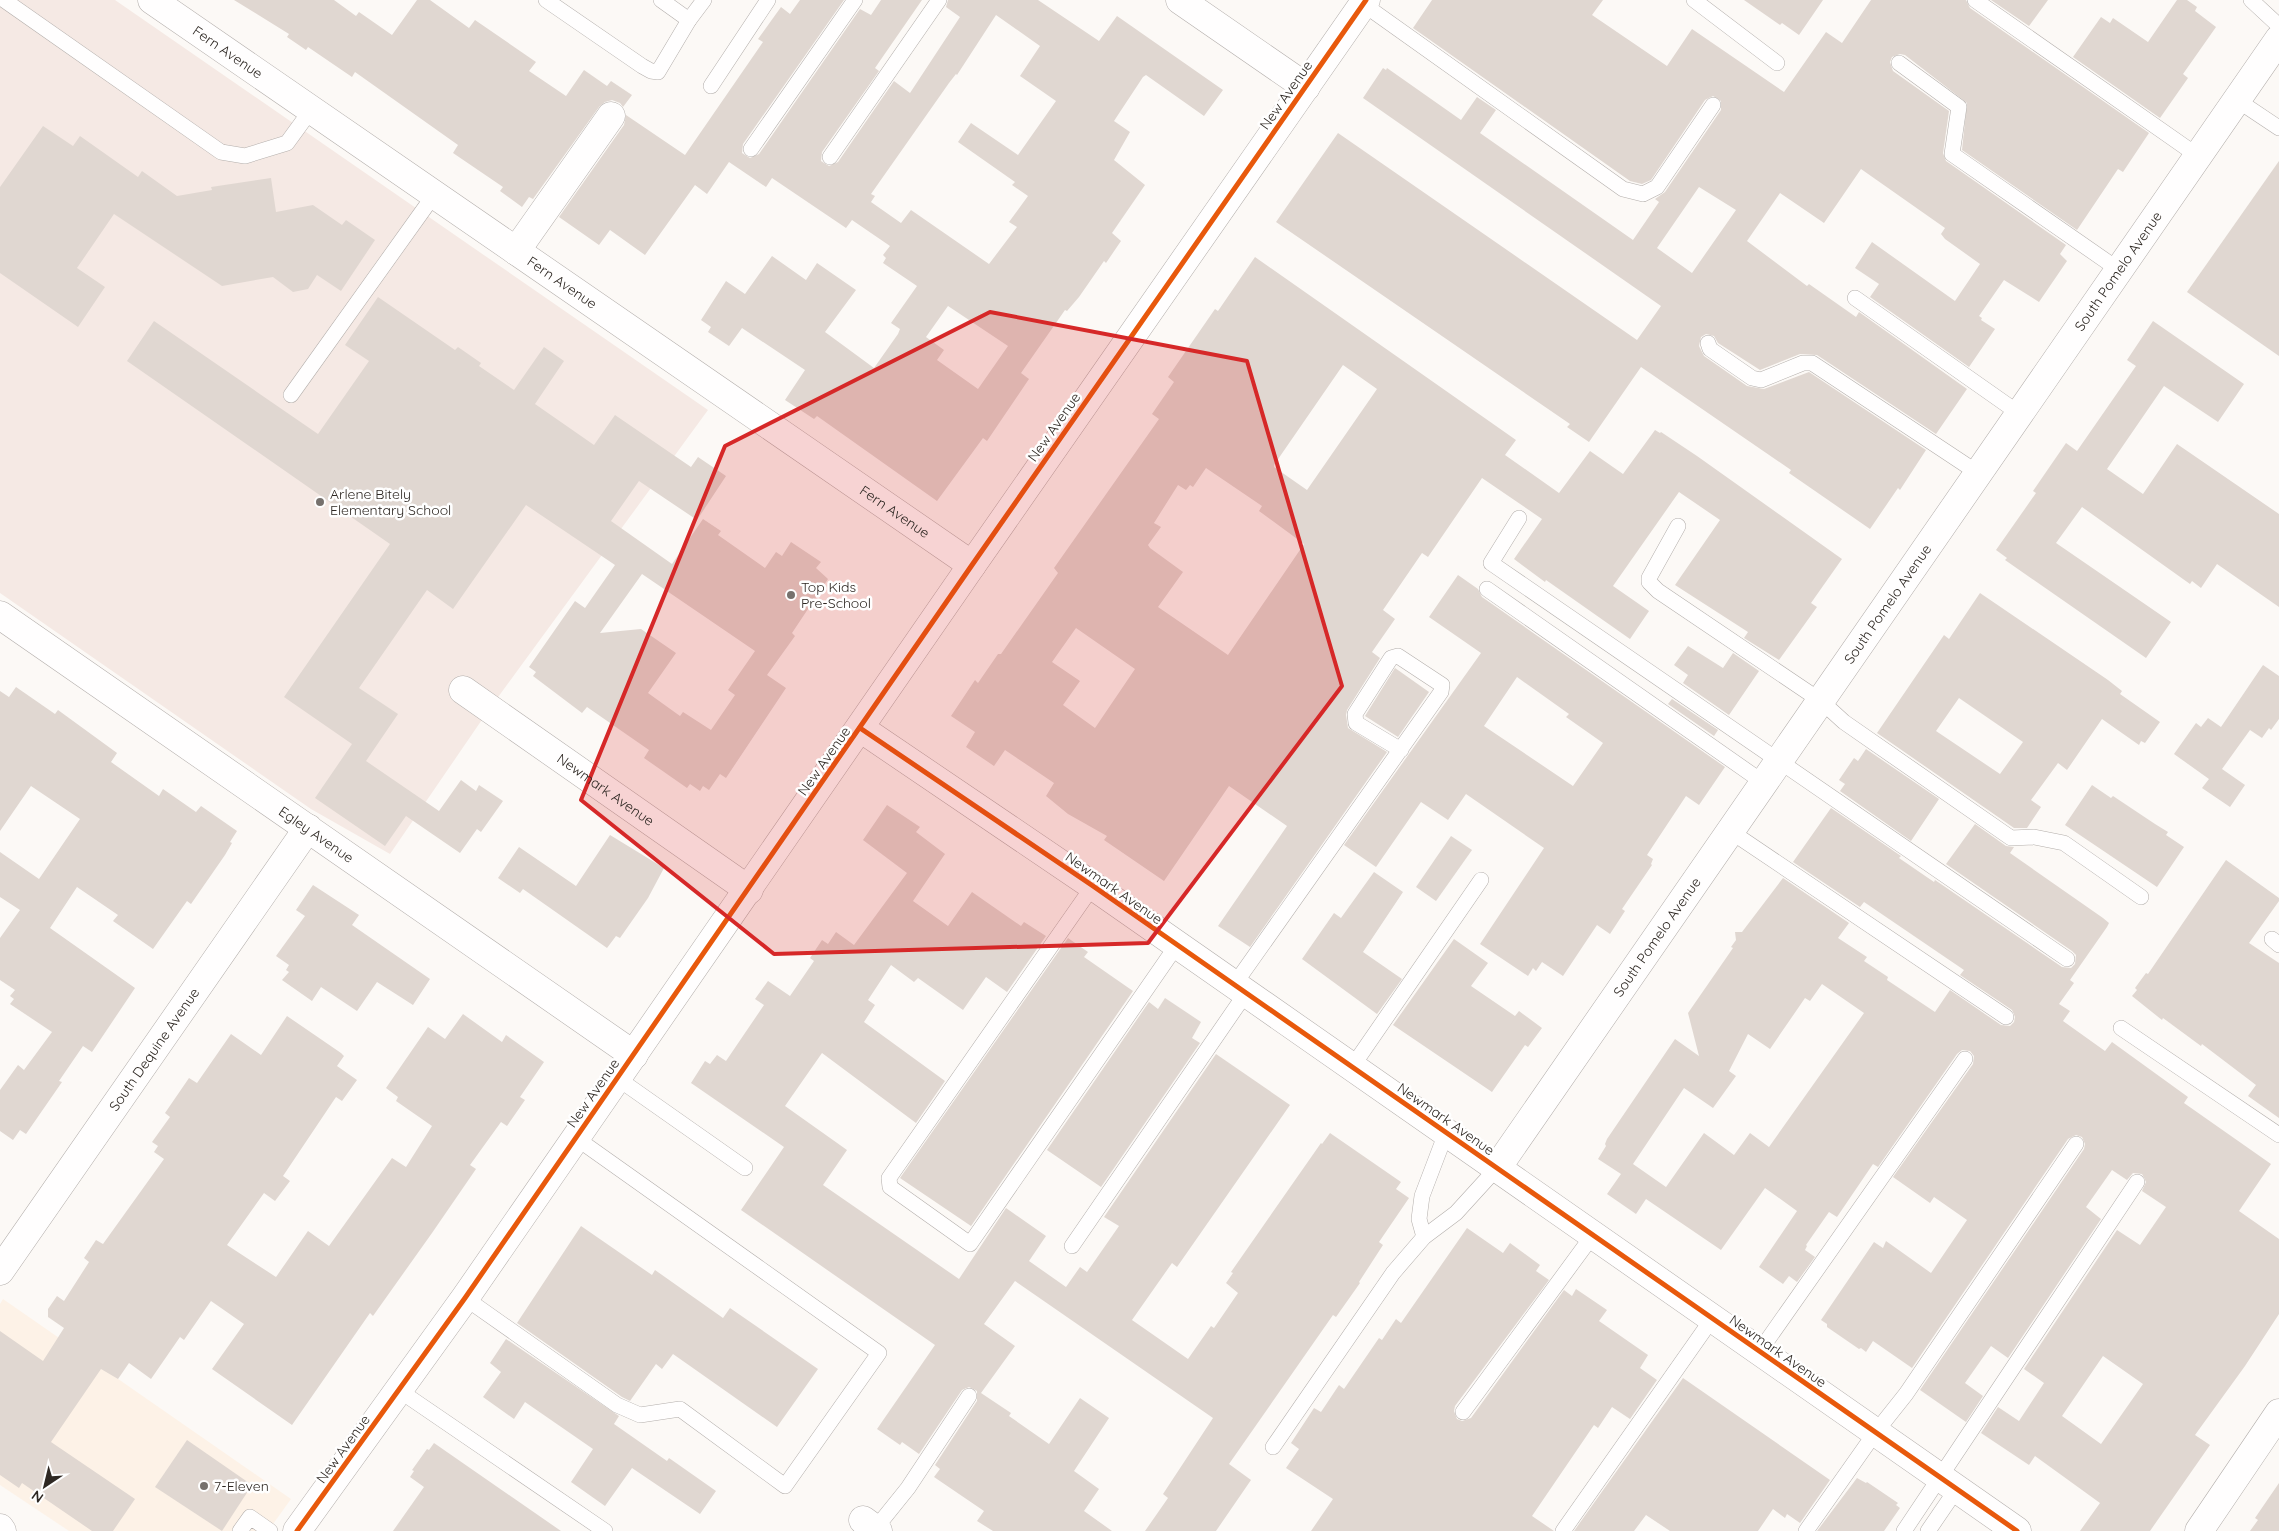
<svg xmlns="http://www.w3.org/2000/svg" width="2279" height="1531" viewBox="0 0 2279 1531" font-family="Quicksand,sans-serif">
  <rect width="100%" height="100%" fill="#fcf9f6"/>
  <polygon fill="#fdf2e7" points="3,1299 291,1499 268,1531 69,1531 0,1485 0,1304"/>
  <polygon fill="#f5e9e4" points="0,0 115,0 708,410 490,708 390,854 311,809 0,593"/>
  <g fill="#e0d7d1" fill-rule="evenodd">
    <polygon points="234,0 334,0 356,16 359,12 392,35 417,0 430,0 469,28 475,20 536,62 529,71 566,96 584,70 607,86 611,81 632,95 623,107 620,103 612,100 605,102 599,107 533,199 529,197 522,207 500,191 503,187 453,153 458,145 355,72 352,77 308,47 306,50 287,37 289,34"/>
    <path d="M800 0H844L743 144 742 153 750 158 759 154 860 9 871 15 881 0H922L875 68 879 71 822 152 821 161 829 166 838 162 894 81 910 93 960 17 946 7 948 0H1038L1099 41 1117 16 1223 90 1204 116 1146 75 1143 77 1114 121 1130 132 1114 160 1145 185 1112 233 1121 241 1106 263 1104 261 1079 297 1067 311 1065 310 1021 373 1029 379 987 441 983 438 937 501 817 416 814 419 785 400 805 370 742 328 729 346 708 332 711 327 701 320 726 281 745 294 772 256 806 280 817 263 856 290 825 332 874 368 898 334 900 329 891 323 917 286 883 263 886 258 883 255 890 246 852 220 846 228 772 178 766 187 729 162 707 194 695 185 645 255 610 230 599 245 559 217 624 125 626 115 685 155 763 42 758 39 781 7 790 14ZM996 15 1040 46 1020 76 1056 101 1018 155 971 123 958 142 1015 182 1012 185 1028 196 1009 222 1017 227 989 264 911 210 901 223 871 202 875 196 871 194 949 83 956 74 957 75ZM948 306 1008 346 978 389 937 360 944 350 926 337Z"/>
    <path d="M1432 0H1603L1592 15 1667 66 1692 29 1784 92 1826 32 1842 43 1871 0H1966L1970 8 2149 133 2123 172 2118 169 2077 230 1962 150 1967 103 1905 55 1900 54 1892 57 1890 62 1893 71 1949 111 1943 153 1946 161 2066 245 2060 254 2067 261 2039 302 2004 280 1979 316 1982 318 1981 320 1995 329 1969 367 1870 297 1879 284 1855 268 1872 242 1955 301 1980 264 1945 239 1941 234 1945 228 1861 169 1824 223 1780 193 1747 241 1807 286 1809 284 1856 317 1859 312 1967 389 1936 434 1817 355 1800 354 1760 370 1718 343 1714 336 1706 334 1701 337 1699 346 1704 356 1747 386 1764 389 1809 372 1926 450 1900 490 1898 488 1870 529 1789 473 1791 470 1641 367 1589 442 1567 427 1570 424 1276 222 1338 133 1637 340 1661 306 1363 98 1383 68 1386 70 1387 68 1461 120 1477 97 1496 110 1480 133 1633 240 1659 202 1655 199 1665 192 1721 110V101L1713 96 1705 100 1651 180 1642 184 1630 181 1413 28ZM1699 187 1736 210 1692 273 1657 248Z"/>
    <polygon points="1744,0 1823,0 1799,35 1782,23 1780,25"/>
    <polygon points="1991,0 2048,0 2029,26"/>
    <polygon points="2177,0 2187,0 2197,7 2195,11 2216,27 2183,74 2188,78 2160,118 2073,57 2101,17 2110,23 2113,18 2148,42"/>
    <polygon points="43,126 73,146 80,136 138,177 142,171 177,196 212,190 211,187 271,178 276,212 313,205 342,225 346,220 375,240 341,291 317,275 308,289 293,292 273,277 222,286 114,214 77,268 105,287 78,327 0,273 0,187"/>
    <polygon points="2279,161 2279,356 2187,292"/>
    <path d="M1255 257 1516 440 1505 455 1559 493 1590 451 1623 474 1655 430 1660 433 1661 432 1697 456 1842 559 1811 603 1817 607 1779 660 1744 638 1748 632 1675 585 1720 520 1679 492 1613 586 1649 611 1630 639 1546 580 1545 582 1514 559 1542 519 1482 478 1428 557 1422 553 1383 610 1395 619 1372 652 1380 658 1347 710 1346 715 1348 728 1387 752 1250 947 1218 926 1287 826 1229 786 1164 881 1104 840 1107 836 1068 814 1046 796 1054 783 1005 750 994 766 966 747 975 732 951 716 975 680 978 683 998 654H1001L1058 573 1054 568 1159 419 1152 414 1174 382 1168 377 1215 309 1218 311ZM1343 365 1377 389 1307 490 1274 467V465ZM1206 468 1262 506 1259 511 1304 544 1228 655 1158 607 1183 572 1150 548 1148 545 1161 527 1154 523 1178 485 1186 490 1190 485 1193 487ZM1076 628 1135 669 1095 728 1063 705 1080 681 1052 662Z"/>
    <path d="M378 297 455 350 458 347 481 363 479 366 514 390 544 347 564 361 535 404 594 445 615 415 691 467 698 457 726 476 697 520 639 481 611 521 672 564 703 519 721 531 718 535 765 568 776 552 782 556 791 542 821 562 816 568 828 579 792 633 795 636 767 675 786 688 726 778 720 774 709 790 703 786 700 791 690 784 687 788 644 758 649 750 587 707 582 713 533 676 536 672 529 667 575 601 585 608 615 565 526 505 453 609 427 590 359 688 398 714 366 761 439 811 461 780 476 791 479 785 503 801 481 832 477 829 460 853 406 816 385 846 315 798 352 744 284 697 390 544 127 361 154 321 318 434 369 361 345 345ZM642 574 755 651 728 690 735 695 711 730 683 712 680 716 648 693 676 653 641 629 600 633Z"/>
    <polygon points="2153,321 2244,384 2218,422 2164,386 2107,469 2143,494 2177,444 2279,514 2279,607 2217,564 2201,588 2192,581 2190,584 2082,507 2056,543 2171,622 2146,658 2005,560 2007,558 1996,550 2036,493 2033,491 2066,443 2077,451 2136,366 2127,360"/>
    <path d="M1458 575 1478 589 1482 597 1725 767 1699 805 1686 796 1647 855 1653 859 1651 864 1652 865 1622 909 1625 911 1610 934 1597 925 1563 976 1542 962 1536 971 1533 968 1528 976 1480 944 1544 848 1466 794 1448 820 1421 802 1376 867 1344 845 1481 653 1429 617ZM1517 677 1569 714 1566 717 1603 743 1573 786 1484 726Z"/>
    <path d="M1980 593 2108 680 2122 691 2120 694 2160 722 2145 743 2141 741 2139 745 2102 719 2067 770 2058 763 2031 800 2041 807 2027 828H2014L1877 733 1944 635 1949 639ZM1959 698 2023 742 2000 774 1936 731Z"/>
    <polygon points="1688,646 1723,668 1733,653 1759,671 1729,715 1683,683 1688,675 1674,665"/>
    <polygon points="2263,665 2279,676 2279,719 2271,730 2269,728 2262,738 2250,730 2222,769 2245,785 2230,807 2202,788 2209,779 2174,754 2196,723 2201,727 2208,718 2221,727"/>
    <polygon points="1395,668 1429,692 1398,737 1365,716"/>
    <polygon points="16,687 55,714 58,710 117,753 111,762 159,796 163,789 196,812 201,806 237,831 230,842 232,843 225,855 191,904 187,901 153,949 113,921 118,915 77,887 50,928 135,988 92,1052 83,1046 59,1081 62,1082 26,1134 20,1130 13,1140 0,1131 0,1090 18,1065 24,1070 52,1032 10,1004 14,999 10,996 15,990 0,980 0,938 20,910 0,897 0,852 39,879 80,819 31,786 0,831 0,691 9,697"/>
    <polygon points="1672,699 1718,730 1714,736 1668,704"/>
    <polygon points="1866,749 1939,799 1911,841 1840,791 1845,784 1839,780 1854,758 1858,761"/>
    <polygon points="2092,785 2111,798 2113,796 2155,824 2168,832 2166,835 2184,847 2157,887 2065,825"/>
    <polygon points="887,805 920,827 916,832 945,854 913,901 948,926 972,892 1021,926 1024,922 1046,936 1007,992 986,977 963,1010 918,978 914,982 891,965 868,1000 875,1005 864,1022 945,1081 916,1123 822,1053 785,1106 847,1150 823,1185 959,1279 1006,1208 1046,1236 1029,1261 1066,1287 1080,1267 1087,1272 1119,1226 1104,1217 1216,1054 1290,1105 1177,1267 1172,1263 1132,1320 1188,1359 1211,1326 1214,1328 1238,1293 1226,1283 1233,1273 1231,1272 1321,1143 1322,1144 1330,1133 1401,1182 1396,1189 1409,1198 1379,1242 1383,1245 1359,1282 1360,1283 1336,1317 1333,1315 1229,1464 1251,1480 1216,1531 1145,1531 1168,1498 1163,1494 1213,1418 1015,1281 984,1324 1015,1346 981,1393 1011,1413 1009,1416 1049,1444 1080,1398 1109,1418 1074,1471 1099,1489 1084,1511 1112,1531 993,1531 977,1521 984,1511 934,1477 940,1469 935,1465 977,1401 977,1391 969,1387 962,1390 919,1454 902,1442 900,1445 877,1429 935,1345 741,1210 784,1147 691,1083 705,1061 710,1064 717,1055 726,1061 764,1005 755,999 768,981 790,996 814,961 810,958 822,940 828,944 836,932 854,945 907,873 863,840"/>
    <path d="M1831 808 1901 856 1899 858 1934 882 1935 880 2062 967 2071 968 2075 964 2076 955 2072 951 1946 864 1975 824 2006 846 2014 847 2010 853 2103 918 2109 923 2107 927 2070 980 2074 983 2059 1004 2070 1011 2063 1021 2105 1051 2112 1042 2188 1097 2184 1103 2271 1164 2239 1211 2279 1239V1314L2245 1366 2195 1435 2210 1445 2150 1531H2080L2100 1503 2035 1456 2029 1465 1981 1433 1998 1407 2019 1421 2044 1383 2024 1369 2117 1230 2140 1245 2166 1207 2142 1191 2146 1182 2142 1174 2133 1173 2127 1180 2112 1170 2086 1207 2101 1219 2008 1358 1991 1346 1965 1383 1983 1396 1966 1422 1920 1390 2084 1149 2085 1144 2082 1137 2076 1135 2068 1139 1912 1368 1873 1341 1866 1352 1861 1348 1859 1349 1827 1327V1324L1821 1320 1874 1242 1883 1248 1886 1241 1931 1273 1967 1220 1934 1197 1930 1203 1893 1177 1973 1064 1974 1056 1970 1051 1962 1050 1957 1054 1878 1167 1873 1164 1837 1217 1829 1212 1806 1245 1807 1246 1805 1250 1815 1257 1797 1282 1789 1276 1783 1284 1759 1267 1797 1211 1765 1188 1721 1250 1646 1199 1636 1214 1607 1194 1621 1174 1598 1159 1606 1146 1605 1144 1607 1139 1675 1039 1699 1056 1688 1013 1733 948 1731 947 1736 940 1735 932H1742L1783 878 1849 923 1838 938 1867 957 1864 961 1888 977 1887 980 1935 1012 1950 990 2001 1025 2010 1026 2014 1022 2015 1017 2012 1010 1960 975 1964 970 1864 902 1860 907 1793 862ZM1822 984 1864 1013 1769 1147 1750 1133 1734 1155 1704 1133 1666 1187 1633 1164 1684 1088 1713 1108 1736 1076 1729 1071 1748 1034 1770 1049 1805 998 1810 1001ZM2103 1356 2143 1384 2101 1444 2062 1416Z"/>
    <polygon points="610,835 664,868 648,898 620,938 616,936 607,948 523,889 520,893 498,878 519,847 576,886"/>
    <polygon points="1451,836 1472,850 1436,901 1416,887"/>
    <polygon points="2226,860 2279,898 2279,901 2249,943 2279,963 2279,1118 2248,1096 2256,1085 2202,1044 2201,1046 2163,1018 2162,1020 2132,996 2137,990 2135,988 2146,973 2148,974"/>
    <polygon points="1374,872 1403,892 1363,952 1402,979 1377,1014 1302,959 1334,913 1341,918"/>
    <polygon points="313,885 359,915 352,925 430,979 413,1005 377,982 357,1011 321,987 312,1001 282,980 289,972 286,970 289,965 276,956 305,916 296,910"/>
    <polygon points="1068,938 1088,952 1084,957 1133,991 971,1226 900,1178"/>
    <polygon points="1454,939 1488,963 1471,986 1515,1016 1519,1011 1542,1028 1528,1047 1525,1045 1492,1092 1393,1025"/>
    <polygon points="1165,998 1201,1022 1192,1038 1200,1043 1101,1187 1047,1150 1149,1002 1158,1009"/>
    <polygon points="463,1014 502,1042 506,1035 544,1062 520,1097 525,1100 507,1126 501,1122 470,1165 476,1169 432,1233 373,1316 370,1313 292,1425 212,1369 244,1324 211,1301 184,1340 180,1337 151,1379 129,1363 118,1379 101,1369 51,1442 135,1499 113,1531 92,1531 22,1483 19,1488 0,1475 0,1331 43,1361 64,1328 48,1317 48,1309 57,1296 64,1301 89,1262 84,1258 96,1240 103,1244 164,1159 154,1152 158,1146 152,1142 170,1117 165,1113 189,1078 197,1083 231,1034 261,1055 287,1016 341,1053 344,1056 337,1066 357,1080 342,1101 336,1097 283,1176 290,1181 275,1201 264,1193 227,1245 276,1277 308,1231 329,1246 392,1158 406,1167 432,1126 396,1101 398,1097 386,1088 428,1027 445,1039"/>
    <polygon points="581,1226 652,1275 655,1270 723,1318 730,1308 818,1369 777,1427 673,1354 662,1369 656,1364 630,1401 622,1397 517,1323"/>
    <polygon points="1467,1228 1503,1253 1510,1243 1540,1265 1536,1271 1549,1280 1455,1406 1454,1411 1457,1419 1462,1421 1471,1418 1564,1290 1572,1296 1576,1289 1607,1310 1599,1321 1648,1355 1640,1368 1657,1380 1630,1419 1612,1407 1598,1428 1594,1425 1532,1516 1554,1531 1311,1531 1333,1499 1286,1468 1299,1449 1291,1443 1314,1408 1321,1412 1339,1385 1344,1389 1379,1338 1382,1340 1396,1319 1401,1323"/>
    <polygon points="506,1339 619,1416 614,1424 667,1461 669,1458 716,1491 700,1514 632,1468 605,1506 571,1482 593,1449 525,1402 514,1419 483,1397 501,1372 490,1363"/>
    <polygon points="1683,1378 1830,1480 1800,1523 1787,1514 1785,1518 1773,1509 1758,1531 1670,1531 1646,1515 1634,1531 1574,1531"/>
    <polygon points="187,1440 252,1485 222,1531 155,1487"/>
    <polygon points="434,1443 561,1531 393,1531 424,1487 410,1477 414,1471 412,1470 427,1449 429,1450"/>
    <polygon points="1857,1478 1866,1483 1867,1482 1898,1503 1896,1505 1900,1508 1884,1531 1817,1531"/>
    <polygon points="2279,1483 2279,1531 2250,1531 2258,1520 2255,1518"/>
  </g>
  <g fill="none" stroke-linecap="round" stroke-linejoin="round">
    <g stroke="#b3aeab" stroke-width="16">
      <g id="lane">
        <polyline points="4,0 221,152 245,156 287,143 311,110"/>
        <polyline points="546,0 642,66 651,71 658,72 689,20 704,0"/>
        <polyline points="661,0 689,20"/>
        <polyline points="1694,0 1777,63"/>
        <polyline points="1975,0 2198,156"/>
        <polyline points="2251,0 2279,26"/>
        <polyline points="1363,4 1623,189 1643,194 1657,187 1713,105"/>
        <polyline points="1899,63 1959,107 1952,154 2119,270"/>
        <polyline points="711,86 768,0"/>
        <polyline points="2237,100 2279,128"/>
        <polyline points="751,149 855,0"/>
        <polyline points="830,157 939,0"/>
        <polyline points="1855,298 2020,414"/>
        <polyline points="1708,343 1710,349 1752,378 1761,380 1803,363 1812,363 1978,473"/>
        <polyline points="291,395 434,195"/>
        <polyline points="1519,518 1491,563 2067,959"/>
        <polyline points="1678,526 1649,578 1649,582 1658,591 1821,701 1844,722 2011,838 2034,837 2064,843 2141,897"/>
        <polyline points="1487,589 1764,783"/>
        <polyline points="1730,831 2006,1017"/>
        <polyline points="1093,886 889,1178 890,1187 970,1244 1177,945"/>
        <polyline points="2272,939 2279,945"/>
        <polyline points="1234,985 1441,692 1442,685 1398,656 1391,658 1355,714 1356,723 1401,750"/>
        <polyline points="2121,1028 2279,1135"/>
        <polyline points="1352,1067 1481,880"/>
        <polyline points="617,1078 745,1168"/>
        <polyline points="1424,1237 1419,1219 1422,1196 1446,1133"/>
        <polyline points="1072,1246 1246,993"/>
        <polyline points="465,1298 617,1405 640,1415 680,1409 785,1486 879,1353 576,1138"/>
        <polyline points="1759,1352 1965,1059"/>
        <polyline points="400,1391 605,1531"/>
        <polyline points="1463,1412 1593,1235"/>
        <polyline points="1273,1447 1393,1273 1424,1237 1456,1213 1497,1168"/>
        <polyline points="875,1529 908,1488 969,1396"/>
        <polyline points="240,1531 250,1517 270,1531"/>
        <polyline points="1563,1531 1712,1319"/>
        <polyline points="1806,1531 1875,1433 1906,1394 2076,1144"/>
        <polyline points="1904,1531 2137,1182"/>
        <polyline points="1928,1531 1956,1490"/>
      </g>
    </g>
    <g stroke="#b3aeab" stroke-width="29">
      <g id="street">
        <path id="s1" d="M152 0 972 565"/>
        <polyline points="1180,0 1306,87"/>
        <polyline points="516,251 611,116"/>
        <path id="s2" d="M0 615 634 1055"/>
        <path id="s3" d="M463 690 749 890"/>
        <path id="s4" d="M1497 1168 2279 39"/>
        <path id="s5" d="M0 1271 308 828"/>
        <polyline points="863,1520 878,1531"/>
      </g>
    </g>
    <g stroke="#b3aeab" stroke-width="29">
      <g id="secondary">
        <polyline points="860,728 1093,886 2017,1531"/>
        <polyline points="297,1531 465,1298 972,565 1366,0"/>
        <polyline points="2199,1531 2279,1413"/>
      </g>
    </g>
    <g stroke="#b3aeab" stroke-width="29">
      <polyline id="primary" points="0,1528 2,1531"/>
    </g>
    <use href="#lane" stroke="#fffefe" stroke-width="15"/>
    <use href="#street" stroke="#fffefe" stroke-width="28"/>
    <use href="#secondary" stroke="#fffefe" stroke-width="28"/>
    <use href="#primary" stroke="#fffefe" stroke-width="28"/>
    <g stroke="#fff" stroke-width="8">
      <g id="cycleway">
        <polyline points="860,728 1093,886 2017,1531"/>
        <polyline points="297,1531 465,1298 972,565 1366,0"/>
      </g>
    </g>
    <use href="#cycleway" stroke="#e8590c" stroke-width="5"/>
  </g>
  <path fill="#d62828" fill-opacity="0.2" stroke="#d62828" stroke-width="4" stroke-linejoin="round" d="M990 312 1247 361 1342 686 1148 943 774 954 581 800 725 446Z"/>
  <g fill="#76716d" stroke="#fff" stroke-width="2">
    <circle cx="320" cy="502" r="5"/>
    <circle cx="791" cy="595" r="5"/>
    <circle cx="204" cy="1486" r="5"/>
  </g>
  <g text-anchor="middle" stroke-width="5" stroke-linejoin="round" paint-order="stroke">
    <g font-size="14" fill="#2e2823" stroke="#fff">
      <text dy="5" stroke="none"><textPath href="#s1" startOffset="92">Fern Avenue</textPath></text>
      <text transform="translate(1286 95) rotate(-55)" y="5">New Avenue</text>
      <text dy="5" stroke="none"><textPath href="#s4" startOffset="1091">South Pomelo Avenue</textPath></text>
      <text dy="5" stroke="none"><textPath href="#s1" startOffset="498">Fern Avenue</textPath></text>
      <text transform="translate(1054 427) rotate(-55)" y="5">New Avenue</text>
      <text dy="5" stroke="none"><textPath href="#s1" startOffset="902">Fern Avenue</textPath></text>
      <text dy="5" stroke="none"><textPath href="#s4" startOffset="686">South Pomelo Avenue</textPath></text>
      <text transform="translate(824 761) rotate(-55)" y="5">New Avenue</text>
      <text dy="5" stroke="none"><textPath href="#s3" startOffset="174">Newmark Avenue</textPath></text>
      <text dy="5" stroke="none"><textPath href="#s2" startOffset="385">Egley Avenue</textPath></text>
      <text transform="translate(1114 888) rotate(35)" y="5">Newmark Avenue</text>
      <text dy="5" stroke="none"><textPath href="#s4" startOffset="281">South Pomelo Avenue</textPath></text>
      <text dy="5" stroke="none"><textPath href="#s5" startOffset="270">South Dequine Avenue</textPath></text>
      <text transform="translate(593 1093) rotate(-55)" y="5">New Avenue</text>
      <text transform="translate(1446 1119) rotate(35)" y="5">Newmark Avenue</text>
      <text transform="translate(1778 1351) rotate(35)" y="5">Newmark Avenue</text>
      <text transform="translate(343 1449) rotate(-54)" y="5">New Avenue</text>
    </g>
    <g font-size="14" fill="#2e2823" stroke="#fff" text-anchor="start">
      <text x="330" y="499">Arlene Bitely<tspan x="330" dy="16">Elementary School</tspan></text>
      <text x="801" y="592">Top Kids<tspan x="801" dy="16">Pre-School</tspan></text>
      <text x="214" y="1491">7-Eleven</text>
    </g>
  </g>
  <g transform="translate(45 1486) rotate(215)" stroke="#ffffff" stroke-width="4" paint-order="stroke">
  <path d="M0-4L9 19L0 12L-9 19Z" fill="#2e2823"/>
  <text y="-8" font-size="14" font-weight="bold" text-anchor="middle" fill="#2e2823">N</text>
  </g>
</svg>
